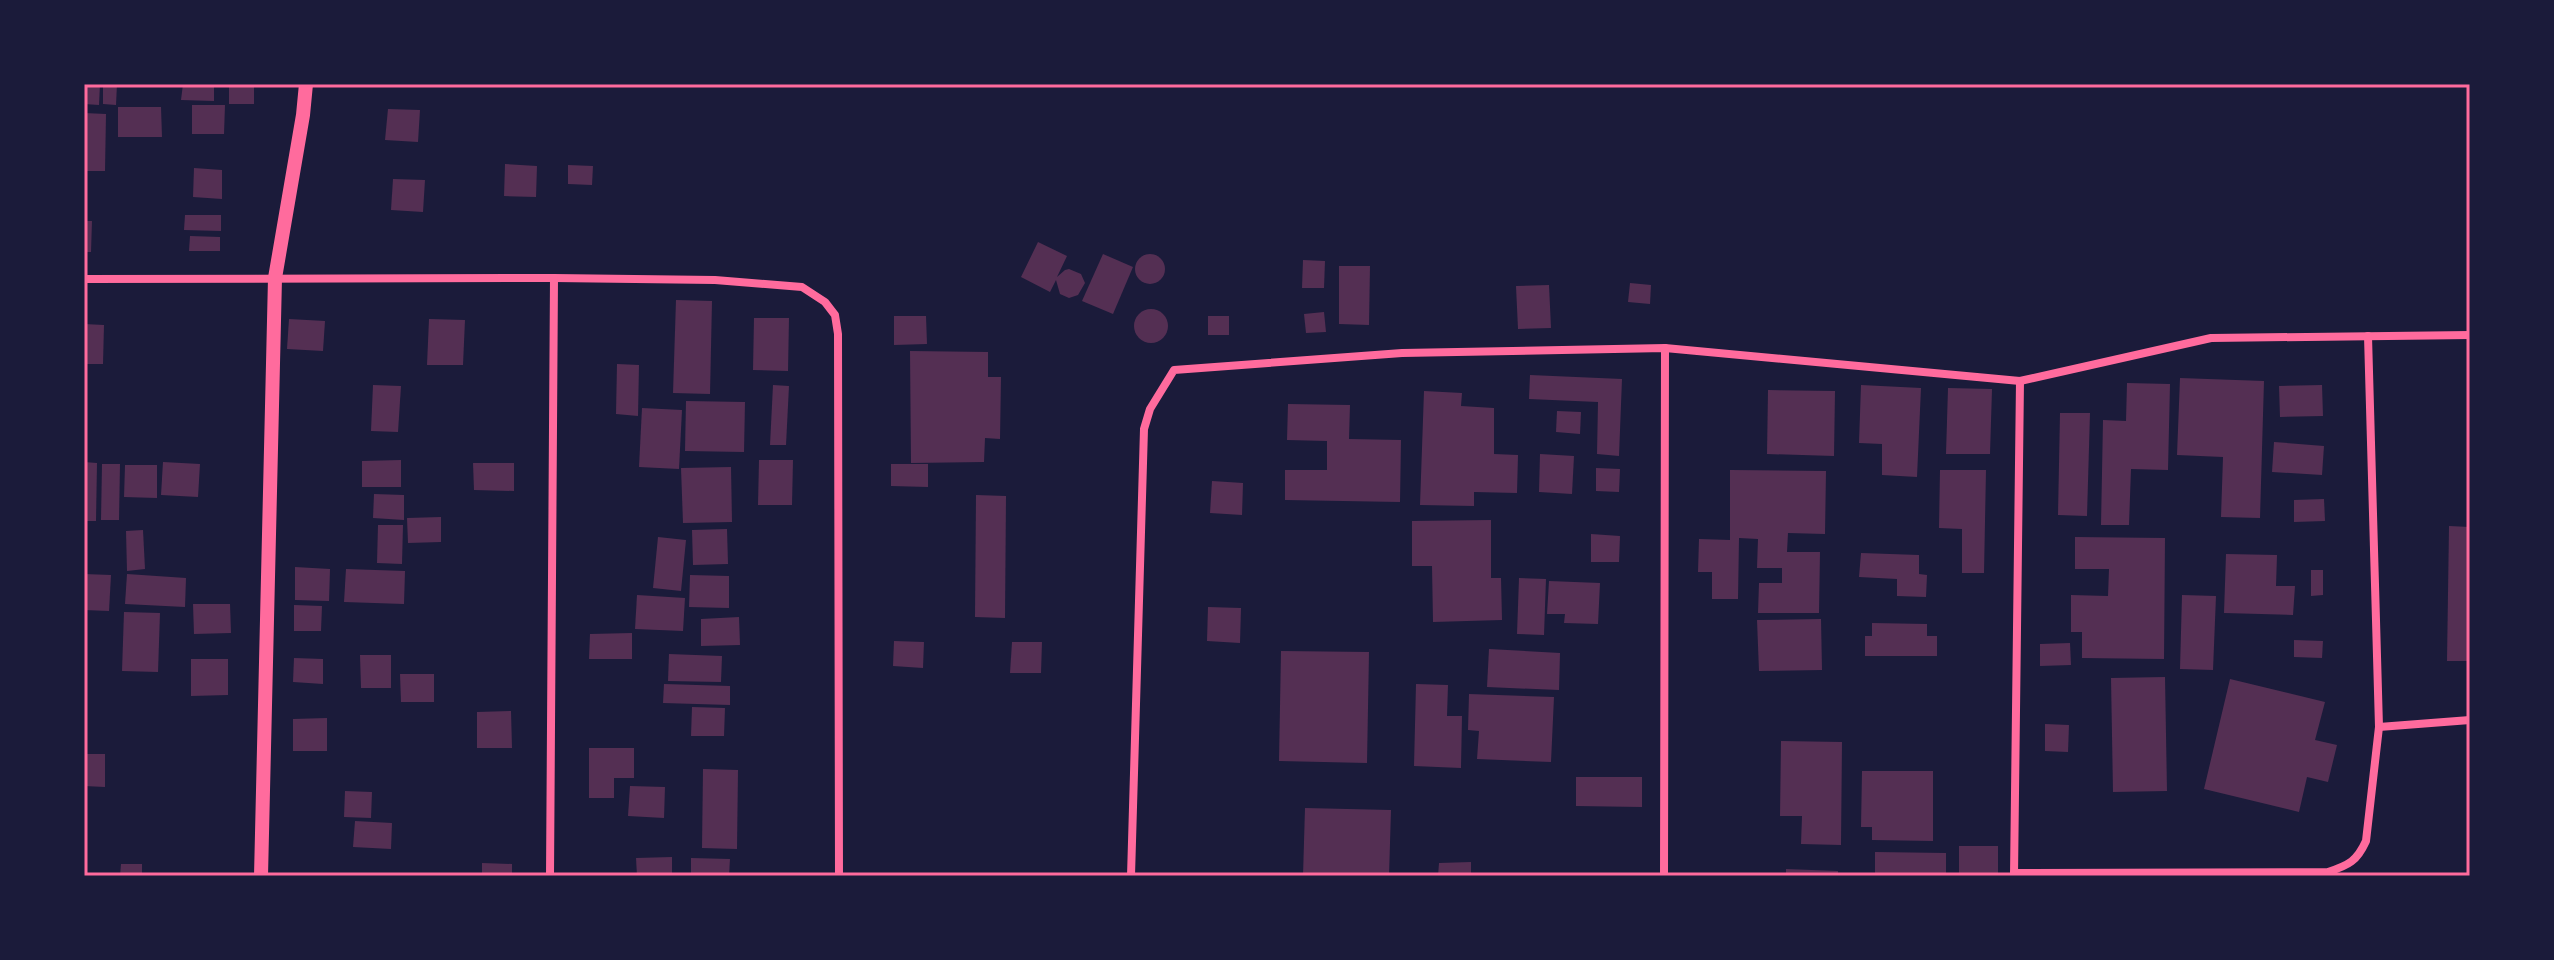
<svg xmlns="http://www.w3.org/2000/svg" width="2554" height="960" viewBox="0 0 2554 960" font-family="Mulish,sans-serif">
  <rect width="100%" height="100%" fill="#1b1b3a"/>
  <g fill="#542f53">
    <polygon points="84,84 100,84 99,105 84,104"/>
    <polygon points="103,84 117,84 116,105 103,104"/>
    <polygon points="183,84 214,84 214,101 181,100"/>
    <rect x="229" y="84" width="25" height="20"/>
    <polygon points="192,105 225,105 224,134 192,134"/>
    <polygon points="118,107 161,107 162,137 118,137"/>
    <polygon points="388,109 420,110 418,142 385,140"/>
    <polygon points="84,113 106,114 105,171 84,171"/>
    <polygon points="505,164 537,166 536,197 504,196"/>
    <polygon points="568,165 593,166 592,185 568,184"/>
    <polygon points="194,168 222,170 222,199 193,197"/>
    <polygon points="393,179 425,180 423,212 391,210"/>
    <polygon points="185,215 221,215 221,231 184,230"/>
    <polygon points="84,221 92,221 91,252 84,252"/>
    <polygon points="190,236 220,237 220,251 189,251"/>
    <polygon points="1038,242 1067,256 1057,277 1065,270 1069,269 1081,274 1085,283 1078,295 1069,298 1060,294 1056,280 1050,292 1021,277"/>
    <polygon points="1103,254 1133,267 1113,314 1082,301"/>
    <circle cx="1150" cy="269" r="15"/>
    <polygon points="1303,260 1325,261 1324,288 1302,288"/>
    <polygon points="1339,266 1370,266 1369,325 1339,324"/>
    <polygon points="1630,283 1651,285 1650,304 1628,302"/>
    <polygon points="1549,285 1551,328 1518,329 1516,286"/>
    <polygon points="676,300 712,301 710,394 673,393"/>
    <circle cx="1151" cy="326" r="17"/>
    <polygon points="1324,312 1326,332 1306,333 1304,314"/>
    <polygon points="894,316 926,316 927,344 894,345"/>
    <rect x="1208" y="316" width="21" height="19"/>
    <polygon points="754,318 789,318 788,371 753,370"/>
    <polygon points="289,319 325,321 323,351 287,349"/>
    <polygon points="429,319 465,320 463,365 427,365"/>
    <polygon points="84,324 104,325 103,364 84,364"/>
    <polygon points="910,351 988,352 988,377 1001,377 1000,439 985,438 984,462 911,463"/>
    <polygon points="617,364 639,365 638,416 616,414"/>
    <polygon points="1530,375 1622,379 1619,456 1597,454 1598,402 1529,399"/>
    <polygon points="2180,378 2264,381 2260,518 2221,517 2223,457 2177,455"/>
    <polygon points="2127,383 2170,384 2168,470 2131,469 2129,525 2101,525 2103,420 2126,421"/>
    <polygon points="373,385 401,386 398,432 371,431"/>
    <polygon points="773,385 789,386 786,445 770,445"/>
    <polygon points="1861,385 1921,388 1917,477 1882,475 1882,444 1859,443"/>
    <polygon points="2322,385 2323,416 2280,417 2279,386"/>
    <polygon points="1948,388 1992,389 1990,454 1946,454"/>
    <polygon points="1768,390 1835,391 1834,456 1767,454"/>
    <polygon points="1424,391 1462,393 1461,406 1494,408 1494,454 1518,455 1517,493 1474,492 1474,506 1420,505"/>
    <polygon points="686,401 745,402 744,452 685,451"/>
    <polygon points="1288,404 1350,405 1349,439 1401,440 1400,502 1285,500 1285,470 1327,470 1327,441 1287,440"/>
    <polygon points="642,408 682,410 679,469 639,467"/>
    <polygon points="1557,411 1581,412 1580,434 1556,432"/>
    <polygon points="2060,413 2090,413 2087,516 2058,515"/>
    <polygon points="2274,442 2324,446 2322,475 2272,472"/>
    <polygon points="1540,454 1574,456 1572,494 1539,492"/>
    <polygon points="401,460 401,487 362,487 362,461"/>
    <polygon points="759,460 793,460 792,505 758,505"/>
    <polygon points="84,462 97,463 96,521 84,521"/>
    <polygon points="163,462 200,464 198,497 161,495"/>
    <polygon points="473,463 514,463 514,491 474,490"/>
    <polygon points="102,464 120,464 119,520 101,520"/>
    <polygon points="891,464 928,464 928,487 891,486"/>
    <polygon points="125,465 157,465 157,498 124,497"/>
    <polygon points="731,467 732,522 683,523 681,468"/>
    <polygon points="1596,468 1620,469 1619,492 1596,491"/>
    <polygon points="1730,470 1826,471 1825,534 1788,533 1787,552 1820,552 1819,613 1758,613 1759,583 1782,583 1782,568 1757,568 1758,539 1739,538 1738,599 1712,599 1712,572 1698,572 1699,539 1730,540"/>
    <polygon points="1940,470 1986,470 1984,573 1962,573 1962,529 1939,528"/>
    <polygon points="1212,481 1243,483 1242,515 1210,513"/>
    <polygon points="374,494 404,495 404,520 373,518"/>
    <polygon points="976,495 1006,496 1005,618 975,617"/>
    <polygon points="2324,499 2325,521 2294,522 2294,500"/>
    <polygon points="441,517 441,542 408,543 407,518"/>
    <polygon points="1491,520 1491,578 1501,578 1502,620 1433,622 1432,566 1412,566 1412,521"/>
    <polygon points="378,525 403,525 402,564 377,563"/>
    <polygon points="2449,526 2470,527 2470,661 2447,661"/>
    <polygon points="727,529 728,564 693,565 692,530"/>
    <polygon points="143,530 145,569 127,571 126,531"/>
    <polygon points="1591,534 1620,536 1619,562 1591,562"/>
    <polygon points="658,537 686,540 681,591 653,588"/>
    <polygon points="2075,537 2165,538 2164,659 2082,658 2082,632 2071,632 2071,595 2108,596 2109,569 2075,569"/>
    <polygon points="1861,553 1919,555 1919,574 1927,575 1926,597 1897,596 1897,579 1859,577"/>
    <polygon points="2226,554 2277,555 2276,586 2295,586 2293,615 2224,613"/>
    <polygon points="295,567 330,569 329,601 295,600"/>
    <polygon points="346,569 405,571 404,604 344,602"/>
    <polygon points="2311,570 2323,570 2323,595 2311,596"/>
    <polygon points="84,574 111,575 109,611 84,610"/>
    <polygon points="127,574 186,578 185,607 125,604"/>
    <polygon points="690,575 729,576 729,608 689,607"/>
    <polygon points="1519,578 1546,579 1544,635 1517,634"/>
    <polygon points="1549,581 1600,583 1598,624 1564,623 1565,614 1547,614"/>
    <polygon points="637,595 685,598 683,631 635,629"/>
    <polygon points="2182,595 2216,596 2213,670 2180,669"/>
    <polygon points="193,604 230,604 231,633 194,634"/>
    <polygon points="294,605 322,606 321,631 294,631"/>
    <polygon points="1208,607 1241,608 1240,643 1207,641"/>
    <polygon points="124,612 160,613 158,672 122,671"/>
    <polygon points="739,617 740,645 701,646 701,619"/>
    <polygon points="1821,619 1822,670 1759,671 1757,620"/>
    <polygon points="1872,623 1927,624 1927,636 1937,636 1937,656 1865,656 1865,636 1872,636"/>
    <polygon points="632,633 632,659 589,659 590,634"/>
    <polygon points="2294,640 2323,641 2322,658 2294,657"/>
    <polygon points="894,641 924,642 923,668 893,666"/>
    <polygon points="1012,642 1042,642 1041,673 1010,673"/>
    <polygon points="2070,643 2071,665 2040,666 2040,644"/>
    <polygon points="1489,649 1560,653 1559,690 1487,687"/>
    <polygon points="1281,651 1369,652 1367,763 1279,761"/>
    <polygon points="669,654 722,656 721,682 668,681"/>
    <polygon points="360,655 391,655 391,688 361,688"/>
    <polygon points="294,658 323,659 323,684 293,682"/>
    <polygon points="191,659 228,659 228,695 191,696"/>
    <polygon points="400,674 434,674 434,702 401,702"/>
    <polygon points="2165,677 2167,791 2113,792 2111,678"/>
    <polygon points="2230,679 2325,702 2315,740 2337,745 2328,782 2307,777 2299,812 2204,789"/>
    <polygon points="664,684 730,686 730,705 663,703"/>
    <polygon points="1416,684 1448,685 1447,716 1462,716 1461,768 1414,766"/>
    <polygon points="1469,694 1554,697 1551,762 1477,759 1479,731 1468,730"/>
    <polygon points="692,707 725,708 724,736 691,736"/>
    <polygon points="511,711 512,748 477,748 477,712"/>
    <polygon points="327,718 327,751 293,751 293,719"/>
    <polygon points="2045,724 2069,725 2068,752 2045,751"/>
    <polygon points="1781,741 1842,742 1841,845 1801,844 1802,816 1780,816"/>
    <polygon points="589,748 634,748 634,778 614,778 614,798 589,798"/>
    <polygon points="84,754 105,754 105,787 84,786"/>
    <polygon points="703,769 738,770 737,849 702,848"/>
    <polygon points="1862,771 1933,771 1933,841 1872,840 1872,827 1861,827"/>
    <polygon points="1576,777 1642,777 1642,807 1576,806"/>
    <polygon points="630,786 665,787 664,818 628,816"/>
    <polygon points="345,791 372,792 371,818 344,817"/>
    <polygon points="1305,808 1391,810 1389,876 1303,876"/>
    <polygon points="355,821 392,823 391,849 353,847"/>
    <rect x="1959" y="846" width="39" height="30"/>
    <polygon points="1875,852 1946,853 1946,876 1875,876"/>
    <polygon points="672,857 672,876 637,876 636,858"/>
    <polygon points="691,858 730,859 729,876 691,876"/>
    <polygon points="1471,862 1471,876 1438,876 1439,863"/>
    <polygon points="482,863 512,864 512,876 482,876"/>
    <polygon points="121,864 142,864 142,876 120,876"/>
    <polygon points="1786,869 1838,871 1838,876 1786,876"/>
  </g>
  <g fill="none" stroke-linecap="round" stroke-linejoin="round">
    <g stroke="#ff6b9d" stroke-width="8">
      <polyline points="84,279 554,278 715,280 802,287 825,302 835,315 838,334 839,876"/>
      <polyline points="2379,727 2470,720"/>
      <path d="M2014 873 2328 872C2349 865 2357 861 2366 841L2379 727 2368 336"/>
      <polyline points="550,876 554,278"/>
      <polyline points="1131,876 1144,429 1150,409 1174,370 1402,353 1665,348 2020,381 2211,338 2470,335"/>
      <polyline points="1664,876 1665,348"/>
      <polyline points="2014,876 2020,381"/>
    </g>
    <polyline stroke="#ff6b9d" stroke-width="14" points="261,876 275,278 303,115 306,84"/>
  </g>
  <rect width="2554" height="960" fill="none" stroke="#1b1b3a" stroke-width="172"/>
  <rect x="86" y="86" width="2382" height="788" fill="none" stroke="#ff6b9d" stroke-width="3"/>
</svg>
